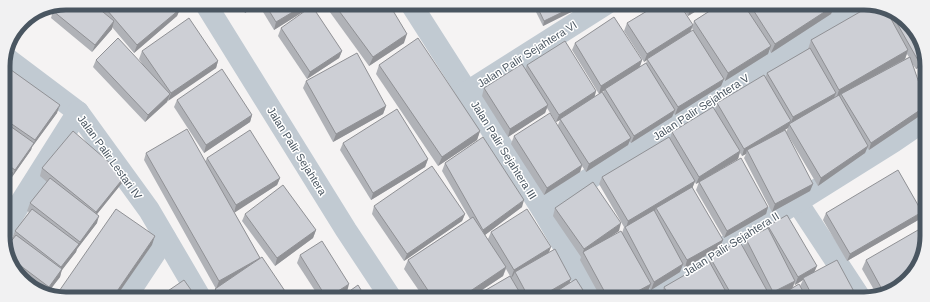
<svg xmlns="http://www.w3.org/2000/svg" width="930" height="302" viewBox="0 0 930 302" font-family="Arial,sans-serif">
  <rect width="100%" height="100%" fill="#f5f3f3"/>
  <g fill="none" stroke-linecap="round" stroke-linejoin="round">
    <g stroke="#c1cad2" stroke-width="22">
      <polyline points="205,3 346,230 391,298"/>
      <polyline points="411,4 542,209 594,298"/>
      <polyline points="5,57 78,112 149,210 200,297"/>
      <polyline points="467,92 606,4"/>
      <polyline points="797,202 861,299"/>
      <polyline points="542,209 861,5"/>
      <polyline points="4,229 78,112"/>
      <polyline points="126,297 165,238"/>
      <polyline points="644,298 893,142 925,120"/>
    </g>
  </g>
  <g fill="#b0b2b7" fill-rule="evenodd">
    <polygon points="66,3 176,3 180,9 177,16 134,53 112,27 112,29 92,52 51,18 53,11"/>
    <polygon points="238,3 258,4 245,13"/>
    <polygon points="261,4 310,4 309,8 274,30 260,7"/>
    <polygon points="324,4 389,4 404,43 369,66"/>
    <polygon points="532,4 587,4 543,26"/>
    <polygon points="680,5 706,5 688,16"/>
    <path d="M719 5H835L831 14 771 53 769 49 768 54 725 81 724 79 721 86 675 115 674 113 672 117 631 143 629 141 628 145 586 172 582 166 580 172 544 195 511 144 514 136 558 125 560 120 556 122 547 108 545 113 508 137 482 96 484 88 525 69 527 65 596 91 594 97 603 93 604 90 599 94 572 50 575 43 642 60 640 67 646 63 647 60 644 62 624 31 627 23 693 25 694 21ZM692 28 700 42 691 31Z"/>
    <path d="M880 5 911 24 926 54V64L916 69 911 62 924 113 869 150 867 148 865 153 818 186 786 132 788 128 778 134 813 184 810 191 772 212 744 158 746 154 742 156 740 153 738 159 696 184 695 182 692 188 723 240 720 247 685 268 683 265 680 272 651 290 649 287 648 291 635 298H601L580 260 581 257 553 216 555 208 619 231 610 236 622 233 624 227 599 184 602 177 670 138 672 132 715 110 717 103 765 78 767 73 808 49 811 40ZM907 54 909 57 905 59Z"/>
    <polygon points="281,28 342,51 339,58 307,79 278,36"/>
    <polygon points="142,51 218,61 216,68 168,100 167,102 145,122 93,67 96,60 143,65 139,59"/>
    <polygon points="379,65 480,131 477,140 438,166 376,74"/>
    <polygon points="3,73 57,113 32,147 31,150 12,177 11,181 4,190"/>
    <polygon points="306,81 386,106 383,114 333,142 303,88"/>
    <polygon points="177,100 252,115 250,122 204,153 174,107"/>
    <polygon points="343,143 428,159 425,167 371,200 340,150"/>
    <polygon points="146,153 205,162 207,158 280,178 277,185 234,212 260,258 289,297 212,297 216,289 144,160"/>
    <polygon points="445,163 522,207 485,235 488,239 491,232 549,253 571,279 570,282 588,298 472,298 510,276 506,269 503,276 470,298 424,298 404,269 408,260 470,219 442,171"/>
    <polygon points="42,168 122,183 97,214 97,223 77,249 76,252 62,269 60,277 47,294 21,280 5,249 13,239 12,238 15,231 29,212 27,211 30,203 47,182 40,176"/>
    <polygon points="699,182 768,207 766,214 724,238 696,190"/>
    <polygon points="374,206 465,214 462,221 404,261 372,214"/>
    <polygon points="826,213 920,219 847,261 823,220"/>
    <polygon points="245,214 316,230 313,238 275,266 242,221"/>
    <path d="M768 226 814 272 858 299H774L780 295 773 299 664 298 661 294 664 287 709 262 711 259 743 247 746 239 768 228ZM803 280 800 286 807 298 793 288 794 283 795 285Z"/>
    <polygon points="300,255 347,292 338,298 319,297 297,263"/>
    <polygon points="866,260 902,286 877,295 862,269"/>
  </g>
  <g fill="#909195">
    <polygon points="251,4 258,4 245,13 248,6"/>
    <polygon points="306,4 310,4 309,8 274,30 276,22"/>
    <polygon points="579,4 587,4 543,26 544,21"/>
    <polygon points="697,5 706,5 688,16 690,9"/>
    <polygon points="835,5 831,14 771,53 775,44"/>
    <polygon points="180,9 177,16 134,53 137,45"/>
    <polygon points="32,17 14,38 18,29 26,19"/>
    <polygon points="114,21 112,29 92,52 95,45"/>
    <polygon points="693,25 690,32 647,59 647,60 644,62 647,54"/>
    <polygon points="407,34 404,43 369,66 373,57"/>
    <polygon points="771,46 768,54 725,81 728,73"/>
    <polygon points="908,50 905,59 841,94 840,96 836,99 839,90"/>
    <polygon points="342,51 339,58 307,79 310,72"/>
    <polygon points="926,58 926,64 916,69 919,62"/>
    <polygon points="642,60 639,68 599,94 601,86"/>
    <polygon points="218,61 216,68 168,101 171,93"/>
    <polygon points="724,79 721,86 675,115 678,107"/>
    <polygon points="596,91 594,99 560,119 560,120 556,122 559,115"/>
    <polygon points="836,93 833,100 790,125 793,117"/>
    <polygon points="170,94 167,102 145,122 148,115"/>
    <polygon points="60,105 57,113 32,147 31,150 12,177 15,170 34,143 35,140"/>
    <polygon points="548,105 545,113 508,137 510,129"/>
    <polygon points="386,106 383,114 333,142 336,134"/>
    <polygon points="926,106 924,113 869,150 871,143"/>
    <polygon points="675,110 672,117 631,143 634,136"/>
    <polygon points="252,115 250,122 204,153 206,145"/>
    <polygon points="791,121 788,128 748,152 747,150 746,154 742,156 744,149"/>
    <polygon points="480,131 477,140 438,166 442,157"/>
    <polygon points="631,138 628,145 586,172 589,164"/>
    <polygon points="868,146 865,153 818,186 821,178"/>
    <polygon points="740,151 738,159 696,184 699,177"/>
    <polygon points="428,159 425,167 371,200 373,193"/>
    <polygon points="582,165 580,172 544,195 547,188"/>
    <polygon points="13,173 11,181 4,190 4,186"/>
    <polygon points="125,176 122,183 93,219 96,212"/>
    <polygon points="280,178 277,185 234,213 236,205"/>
    <polygon points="695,181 692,189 656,208 655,211 626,229 628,221"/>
    <polygon points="813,184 810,191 772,212 775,204"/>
    <polygon points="524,200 522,207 481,238 483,230"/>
    <polygon points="768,207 766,214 724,238 727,231"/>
    <polygon points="922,212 920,219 847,261 850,254"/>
    <polygon points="465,214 462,221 404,261 407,254"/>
    <polygon points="99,216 97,223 77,249 76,252 59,274 61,267 78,245 80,242"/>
    <polygon points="621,223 619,231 584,255 583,252 584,249"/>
    <polygon points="316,230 313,238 275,266 277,258"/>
    <polygon points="155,236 152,245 116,297 113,297"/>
    <polygon points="723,240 720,247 685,268 687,260"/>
    <polygon points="551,247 548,255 515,272 513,276 511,278 514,270"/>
    <polygon points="260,258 216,289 219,281"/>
    <polygon points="683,264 680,272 651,290 654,282"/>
    <polygon points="817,266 814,273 803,278 803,280 795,285 798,277"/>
    <polygon points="506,267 503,276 470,298 460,298"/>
    <polygon points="62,269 60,277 46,295 45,294 47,292 49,287"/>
    <polygon points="571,279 568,287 549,298 538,298"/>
    <polygon points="795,281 792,289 773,299 770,299 773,292"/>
    <polygon points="349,284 347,292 338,298 329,297"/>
    <polygon points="651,284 648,291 635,298 625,298"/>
  </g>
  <g fill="#cdcfd5" stroke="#909195">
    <polygon points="66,3 92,3 114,21 95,45 53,11 56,7"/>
    <polygon points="101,3 176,3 180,9 137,45"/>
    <polygon points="265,4 306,4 276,22"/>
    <polygon points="334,4 389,4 407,34 373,57"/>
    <polygon points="536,4 579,4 544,21"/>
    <polygon points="657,5 680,5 693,25 647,54 627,23"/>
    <polygon points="688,5 697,5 690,9"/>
    <polygon points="719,5 744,5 771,46 728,73 694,21"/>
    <polygon points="750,5 835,5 775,44"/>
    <polygon points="872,5 880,5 885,8 908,50 839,90 811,40"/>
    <polygon points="312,6 342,51 310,72 281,28"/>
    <polygon points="890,11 911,24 926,54 926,58 919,62"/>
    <polygon points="614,17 642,60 601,86 575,43"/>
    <polygon points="189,18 218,61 171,93 142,51"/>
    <polygon points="26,19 18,29 22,21"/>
    <polygon points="693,30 724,79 678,107 647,59"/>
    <polygon points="118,38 170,94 148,115 96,60"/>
    <polygon points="418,38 480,131 442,157 379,65"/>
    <polygon points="565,41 596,91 559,115 527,65"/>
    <polygon points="810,48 836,93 793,117 767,73"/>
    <polygon points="357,53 386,106 336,134 306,81"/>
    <polygon points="910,57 926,103 926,106 871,143 841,94"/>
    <polygon points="646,63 675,110 634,136 605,89"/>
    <polygon points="522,64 548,105 510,129 484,88"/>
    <polygon points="7,67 60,105 35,140 3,118 3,73"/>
    <polygon points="222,69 252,115 206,145 177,100"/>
    <polygon points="764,75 791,121 744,149 717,103"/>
    <polygon points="602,92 631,138 589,164 560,119"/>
    <polygon points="839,95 868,146 821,178 789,124"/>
    <polygon points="713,107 740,151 699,177 672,132"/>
    <polygon points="397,109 428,159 373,193 343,143"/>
    <polygon points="550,113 582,165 547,188 514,136"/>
    <polygon points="3,121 34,143 15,170 4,162"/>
    <polygon points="187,129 260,258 219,281 146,153"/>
    <polygon points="250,130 280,178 236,205 207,158"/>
    <polygon points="785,130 813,184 775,204 747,150"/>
    <polygon points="73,131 125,176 96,212 42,168"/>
    <polygon points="483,137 524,200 483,230 445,163"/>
    <polygon points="669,137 695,181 628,221 602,177"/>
    <polygon points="741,158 768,207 727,231 699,182"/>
    <polygon points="4,166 13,173 4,186"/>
    <polygon points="432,166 465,214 407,254 374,206"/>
    <polygon points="898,170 922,212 850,254 826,213"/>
    <polygon points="50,178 99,216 80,242 30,203"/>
    <polygon points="593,182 621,223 584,249 555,208"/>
    <polygon points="283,185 316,230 277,258 245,214"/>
    <polygon points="692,187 723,240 687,260 656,208"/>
    <polygon points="32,209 79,244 61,267 15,231"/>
    <polygon points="116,209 155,236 113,297 55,297"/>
    <polygon points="527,209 551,247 514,270 491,232"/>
    <polygon points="654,210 683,264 654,282 625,227"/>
    <polygon points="787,215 817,266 798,277 768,226"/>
    <polygon points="473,217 506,267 460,298 433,298 408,260"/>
    <polygon points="925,226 925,252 902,286 884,293 866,260"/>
    <polygon points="768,228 795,281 773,292 746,239"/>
    <polygon points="621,231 651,284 625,298 608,298 583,252"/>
    <polygon points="16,235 62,269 49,287 9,257 5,249"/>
    <polygon points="739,240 770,296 767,299 734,299 711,259"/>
    <polygon points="322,241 349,284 329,297 326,297 300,255"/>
    <polygon points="555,249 571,279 538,298 529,298 515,272"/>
    <polygon points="262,257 289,297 221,297 215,289"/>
    <polygon points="837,260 858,299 814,299 803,278"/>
    <polygon points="709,261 730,299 670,298 664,287"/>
    <polygon points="11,262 48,291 45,294 21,280"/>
    <polygon points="510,276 523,298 472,298"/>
    <polygon points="576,279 588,298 546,298"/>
    <polygon points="184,280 196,297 159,297"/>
    <polygon points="799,284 807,299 774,299"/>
    <polygon points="358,285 366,298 340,298"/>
  </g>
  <g text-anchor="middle" stroke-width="3" stroke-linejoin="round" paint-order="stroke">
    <g font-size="11" fill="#4a5661" stroke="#fff">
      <text transform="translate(527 54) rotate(-32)" y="4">Jalan Palir Sejahtera VI</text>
      <text transform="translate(701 107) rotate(-33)" y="4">Jalan Palir Sejahtera V</text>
      <text transform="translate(504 150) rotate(58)" y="4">Jalan Palir Sejahtera III</text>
      <text transform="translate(297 151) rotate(58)" y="4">Jalan Palir Sejahtera</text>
      <text transform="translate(110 157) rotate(54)" y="4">Jalan Palir Lestari IV</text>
      <text transform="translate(731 244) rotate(-32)" y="4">Jalan Palir Sejahtera II</text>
    </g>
  </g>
  <path d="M0 0H930V302H0ZM66 10H864A56 56 0 0 1 920 66V236A56 56 0 0 1 864 292H66A56 56 0 0 1 10 236V66A56 56 0 0 1 66 10Z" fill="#f1f1f2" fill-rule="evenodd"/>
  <path fill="none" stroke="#4a5661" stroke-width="5" d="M66 10H864A56 56 0 0 1 920 66V236A56 56 0 0 1 864 292H66A56 56 0 0 1 10 236V66A56 56 0 0 1 66 10Z"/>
</svg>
